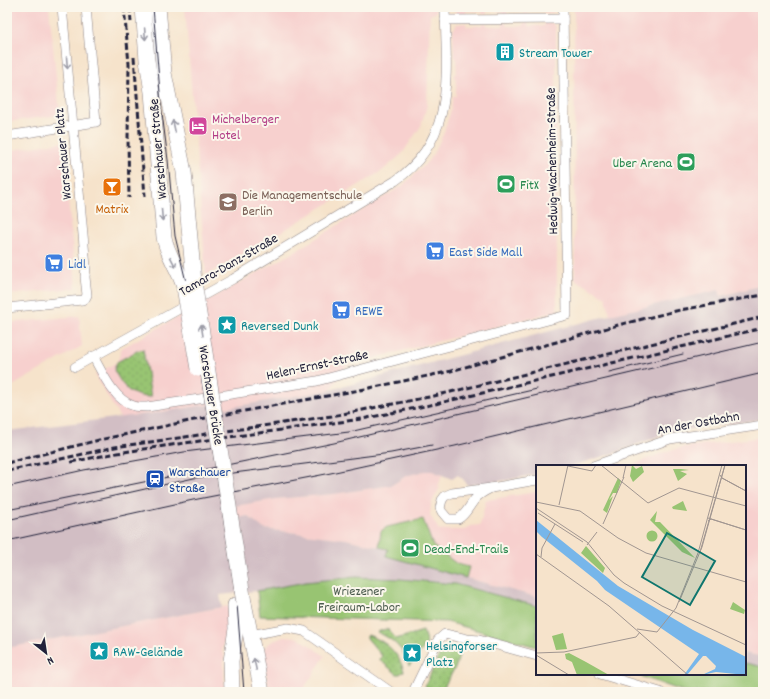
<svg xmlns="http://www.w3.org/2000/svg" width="770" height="699" viewBox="0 0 770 699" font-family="Dekko,sans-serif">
  <defs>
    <pattern id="grass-dots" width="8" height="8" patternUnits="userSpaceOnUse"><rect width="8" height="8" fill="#98c472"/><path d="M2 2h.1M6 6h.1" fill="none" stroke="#83a864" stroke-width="1.8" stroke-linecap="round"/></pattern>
  </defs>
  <rect width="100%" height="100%" fill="#fbf7ec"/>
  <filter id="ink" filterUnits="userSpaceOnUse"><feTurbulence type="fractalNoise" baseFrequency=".025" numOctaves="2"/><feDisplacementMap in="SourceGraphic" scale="8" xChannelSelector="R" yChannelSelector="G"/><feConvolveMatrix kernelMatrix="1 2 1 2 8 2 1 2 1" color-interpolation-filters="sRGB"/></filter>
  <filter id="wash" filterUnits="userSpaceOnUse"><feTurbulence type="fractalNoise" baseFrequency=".012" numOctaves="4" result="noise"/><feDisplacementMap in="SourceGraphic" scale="16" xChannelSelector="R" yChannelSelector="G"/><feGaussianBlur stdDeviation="0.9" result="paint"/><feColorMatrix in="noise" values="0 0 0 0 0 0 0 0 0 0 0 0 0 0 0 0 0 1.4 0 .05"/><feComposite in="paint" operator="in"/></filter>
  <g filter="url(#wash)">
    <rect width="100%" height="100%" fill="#f6e3cb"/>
    <g fill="#f7d0ce">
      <polygon points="7,7 49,7 60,115 7,122"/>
      <polygon points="185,7 437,7 435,13 430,15 427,105 421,126 402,154 382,171 278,234 206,275"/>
      <polygon points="453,7 556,7 554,12 549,14 545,14 544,11 528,11 528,14 524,14 523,11 507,11 507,14 503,14 502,11 487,11 486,14 482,14 482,11 466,11 466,14 460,14 456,13"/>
      <polygon points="574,7 763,7 763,285 720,296 719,291 610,315 606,297 576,280 575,276"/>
      <polygon points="466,23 466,26 482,26 482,23 486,23 487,26 503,26 503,23 507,23 507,26 524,26 524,23 528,23 528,26 544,26 545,23 552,23 556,28 557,311 347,365 330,390 226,408 219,403 120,418 95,375 117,362 122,348 284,258 402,186 422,168 432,156 443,135 451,110 453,96 456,96 456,78 454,78 454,74 457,74 456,57 454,57 453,30 457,24"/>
      <polygon points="63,142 76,288 7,295 7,151"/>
      <polygon points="79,316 82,346 7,389 7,323"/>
      <polygon points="763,437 763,657 745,653 745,466 630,466 662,453 685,447"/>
      <polygon points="424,471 432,471 442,475 438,487 440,487 431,504 430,515 439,530 465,530 471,526 480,525 486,500 537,492 537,597 386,556 388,549 346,539 264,529 248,516 238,518 235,506 276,499 334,494 392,485 406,476"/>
      <polygon points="228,606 228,618 226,637 223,645 222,653 224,654 224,677 225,692 7,692 7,648"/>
      <polygon points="286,636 295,637 302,640 325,656 304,688 305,692 267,692 267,689 269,688 262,653 265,647 271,642"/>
    </g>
    <g fill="#d2bec4">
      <polygon points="763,285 763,419 670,432 614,453 571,466 537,466 537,474 507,480 468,485 466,484 464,480 458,475 452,479 432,471 424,471 406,476 392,485 334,494 276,499 235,506 238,518 248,516 264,529 346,539 388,549 386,556 537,597 537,606 455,584 400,579 355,577 306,582 257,591 220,595 222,607 7,648 7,431 148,414 219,403 226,408 330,390 610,315 719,290 721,296"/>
      <polygon points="745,653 763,657 763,667 745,663"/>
    </g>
    <g fill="url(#grass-dots)" stroke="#5d7356">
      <path d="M143 349 151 397C130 397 123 387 114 370L117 362 137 351Z"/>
      <path d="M386 629 389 630 396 639 423 631 427 644 409 666C404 649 393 639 377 632Z"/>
      <path d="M368 635C386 641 399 653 404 671L400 674H397L381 661 380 659 382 656 367 638V636Z"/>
      <polygon points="450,647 460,652 456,666 441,692 433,692 425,686 442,649"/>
    </g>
    <g fill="#98c472" stroke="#5d7356">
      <polygon points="423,519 433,546 457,564 469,567 466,578 386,556 388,549 379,547 381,531 387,527"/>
      <polygon points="355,577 400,579 455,584 537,606 537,647 447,622 260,616 257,591 306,582"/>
      <polygon points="745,663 763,667 763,692 685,692 634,674 745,674"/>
    </g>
  </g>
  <g filter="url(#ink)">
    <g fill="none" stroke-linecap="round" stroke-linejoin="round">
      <g stroke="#8c8283" stroke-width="10">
        <g id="minor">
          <polyline points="445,20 563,19"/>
          <polyline points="7,136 96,122 86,7"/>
          <polyline points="7,308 82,300 85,299 87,295 85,277 86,267 62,7"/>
          <path d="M93 356C103 374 114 400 134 406 138 407 143 407 147 407L317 381 567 315 563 7"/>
          <path d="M75 367 233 279 395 181C457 138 446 73 445 7"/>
          <polyline points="593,466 670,439 763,425"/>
          <path d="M491 488C485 491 479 494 475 499 469 506 466 515 458 519H448L442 512 440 508 442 500 445 496 452 493Z"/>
          <polyline points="491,488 537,480"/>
          <polyline points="250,635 288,628 304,631 391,692"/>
          <polyline points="600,674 660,692"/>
          <polyline points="413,692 438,640 445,634 467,639 479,640 537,656"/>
        </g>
      </g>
      <g stroke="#8c8283" stroke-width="16">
        <g id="primary">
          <path d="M143 7 147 60 152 92 164 237C167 255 179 269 184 287"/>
          <polyline points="158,7 164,73 184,172 194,282"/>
          <polyline points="244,603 262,692"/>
          <polyline points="232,692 231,661 236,629 235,605"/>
        </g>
      </g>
      <use href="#minor" stroke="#fff" stroke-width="9"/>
      <use href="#primary" stroke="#fff" stroke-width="15"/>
      <g stroke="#22223b" stroke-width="1">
        <polyline points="153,7 161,105 168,160 175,236 187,286 237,604 244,692"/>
        <polyline points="609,372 683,354"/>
        <polyline points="7,487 84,470 184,452 349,432 537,389"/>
        <polyline points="7,510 334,443 763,342"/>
        <polyline points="7,520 194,478 344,459 391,453 432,445"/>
        <polyline points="7,541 193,500 326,474 455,446 763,373"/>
      </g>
      <g stroke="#22223b" stroke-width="3" stroke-dasharray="6 3" stroke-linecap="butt">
        <polyline points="124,7 129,64 128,139 129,198"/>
        <polyline points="130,7 131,23"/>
        <polyline points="134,57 145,196"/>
        <polyline points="71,462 117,453 178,444 362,419 435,404 763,328"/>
        <polyline points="7,463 99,440 189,421 360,390 447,372 622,324 680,310 763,295"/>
        <polyline points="7,471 115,447 332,416 434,396 763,317"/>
      </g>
      <g stroke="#8c8283" stroke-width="16" stroke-linecap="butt">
        <g id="primary-bridge">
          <polyline points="194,282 244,603"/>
          <polyline points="184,287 198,369"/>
        </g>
      </g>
      <use href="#primary-bridge" stroke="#fff" stroke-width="15"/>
    </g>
    <defs><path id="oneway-shaft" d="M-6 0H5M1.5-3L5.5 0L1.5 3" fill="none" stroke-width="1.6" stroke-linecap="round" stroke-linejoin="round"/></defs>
    <g stroke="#9c9ca7">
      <use href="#oneway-shaft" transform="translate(145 34) rotate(86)"/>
      <use href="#oneway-shaft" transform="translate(67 63) rotate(85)"/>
      <use href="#oneway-shaft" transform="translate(174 126) rotate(-102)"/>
      <use href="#oneway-shaft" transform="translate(162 215) rotate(85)"/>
      <use href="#oneway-shaft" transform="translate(173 262) rotate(63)"/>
      <use href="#oneway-shaft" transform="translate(202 330) rotate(-99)"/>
      <use href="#oneway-shaft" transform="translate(255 664) rotate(-102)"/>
    </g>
  </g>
  <defs>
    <g id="building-square" transform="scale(1)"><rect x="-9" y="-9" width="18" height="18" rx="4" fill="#0f9aa8" stroke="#fbf7ec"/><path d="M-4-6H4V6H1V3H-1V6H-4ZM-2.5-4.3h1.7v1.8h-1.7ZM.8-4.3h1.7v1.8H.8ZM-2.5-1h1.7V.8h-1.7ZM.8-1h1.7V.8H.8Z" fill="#fff"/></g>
    <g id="hotel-square" transform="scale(1)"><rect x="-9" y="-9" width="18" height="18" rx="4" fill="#d1479c" stroke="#fbf7ec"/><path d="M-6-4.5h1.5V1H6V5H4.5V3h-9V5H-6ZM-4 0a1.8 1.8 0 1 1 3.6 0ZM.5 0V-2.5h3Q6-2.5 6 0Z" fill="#fff"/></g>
    <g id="stadium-square" transform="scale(1)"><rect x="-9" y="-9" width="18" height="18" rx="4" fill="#2e9e5b" stroke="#fbf7ec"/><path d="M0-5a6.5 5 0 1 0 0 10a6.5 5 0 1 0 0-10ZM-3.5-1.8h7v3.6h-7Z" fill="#fff"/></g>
    <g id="bar-square" transform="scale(1)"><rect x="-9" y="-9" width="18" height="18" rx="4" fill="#e8710a" stroke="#fbf7ec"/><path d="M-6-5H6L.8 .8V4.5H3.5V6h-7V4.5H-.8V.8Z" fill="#fff"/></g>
    <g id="university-square" transform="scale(1)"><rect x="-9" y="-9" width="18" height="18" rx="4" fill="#8d6e63" stroke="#fbf7ec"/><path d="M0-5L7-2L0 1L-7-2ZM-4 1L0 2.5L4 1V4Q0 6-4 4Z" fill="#fff"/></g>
    <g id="supermarket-square" transform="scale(1)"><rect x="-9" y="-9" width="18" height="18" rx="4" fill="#3f7fe0" stroke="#fbf7ec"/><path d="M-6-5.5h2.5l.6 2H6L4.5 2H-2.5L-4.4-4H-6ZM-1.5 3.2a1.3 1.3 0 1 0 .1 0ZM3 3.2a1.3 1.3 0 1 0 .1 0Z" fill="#fff"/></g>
    <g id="sight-square" transform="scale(1)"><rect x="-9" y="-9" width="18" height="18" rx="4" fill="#0f9aa8" stroke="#fbf7ec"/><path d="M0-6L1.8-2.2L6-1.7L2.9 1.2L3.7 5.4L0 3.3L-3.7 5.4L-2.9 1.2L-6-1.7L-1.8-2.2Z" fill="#fff"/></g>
    <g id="station-square" transform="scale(1)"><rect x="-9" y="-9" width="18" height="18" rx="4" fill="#1a4fb4" stroke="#fbf7ec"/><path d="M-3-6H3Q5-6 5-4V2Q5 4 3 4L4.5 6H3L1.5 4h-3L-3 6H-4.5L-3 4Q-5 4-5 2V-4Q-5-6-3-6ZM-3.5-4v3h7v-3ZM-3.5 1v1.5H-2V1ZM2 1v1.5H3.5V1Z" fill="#fff"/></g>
  </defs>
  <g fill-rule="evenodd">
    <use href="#building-square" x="505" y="52"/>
    <use href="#hotel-square" x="198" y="126"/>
    <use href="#stadium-square" x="686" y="162"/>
    <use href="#stadium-square" x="506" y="184"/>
    <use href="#bar-square" x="112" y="187"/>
    <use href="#university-square" x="228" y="202"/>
    <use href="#supermarket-square" x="435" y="251"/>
    <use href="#supermarket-square" x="54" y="263"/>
    <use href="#supermarket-square" x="341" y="310"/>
    <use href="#sight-square" x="227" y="325"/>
    <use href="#station-square" x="155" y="479"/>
    <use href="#stadium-square" x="410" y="548"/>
    <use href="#sight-square" x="99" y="651"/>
    <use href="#sight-square" x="412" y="653"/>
  </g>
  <g text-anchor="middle" stroke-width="4" stroke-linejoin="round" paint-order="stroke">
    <g font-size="14" fill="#0d838f" stroke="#fbf7ec" text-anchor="start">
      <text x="519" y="57">Stream Tower</text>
      <text x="241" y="330">Reversed Dunk</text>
      <text x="426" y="650">Helsingforser<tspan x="426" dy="16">Platz</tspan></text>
      <text x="113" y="656">RAW-Gelände</text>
    </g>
    <g font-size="14" fill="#b23c85" stroke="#fbf7ec" text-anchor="start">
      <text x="212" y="123">Michelberger<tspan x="212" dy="16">Hotel</tspan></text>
    </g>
    <g font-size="14" fill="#22223b" stroke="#fbf7ec">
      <text transform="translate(157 149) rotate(-95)" y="5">Warschauer Straße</text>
      <text transform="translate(62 154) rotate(-95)" y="5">Warschauer Platz</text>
      <text transform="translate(551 161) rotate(-91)" y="5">Hedwig-Wachenheim-Straße</text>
      <text transform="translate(228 264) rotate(-30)" y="5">Tamara-Danz-Straße</text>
      <text transform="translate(317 364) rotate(-12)" y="5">Helen-Ernst-Straße</text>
      <text transform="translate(212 395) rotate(81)" y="5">Warschauer Brücke</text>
      <text transform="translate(698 422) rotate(-10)" y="5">An der Ostbahn</text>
    </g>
    <g font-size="14" fill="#27864d" stroke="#fbf7ec" text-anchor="start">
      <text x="672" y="167" text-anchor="end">Uber Arena</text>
      <text x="520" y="189">FitX</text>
      <text x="424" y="553">Dead-End-Trails</text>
    </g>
    <g font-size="14" fill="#785e54" stroke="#fbf7ec" text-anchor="start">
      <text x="242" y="199">Die Managementschule<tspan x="242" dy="16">Berlin</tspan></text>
    </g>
    <g font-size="14" fill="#c56008" stroke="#fbf7ec">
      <text x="112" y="213">Matrix</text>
    </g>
    <g font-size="14" fill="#366cbe" stroke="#fbf7ec" text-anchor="start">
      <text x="449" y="256">East Side Mall</text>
      <text x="68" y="268">Lidl</text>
      <text x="355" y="315">REWE</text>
    </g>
    <g font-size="14" fill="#164399" stroke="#fbf7ec" text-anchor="start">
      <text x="169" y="476">Warschauer<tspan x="169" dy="16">Straße</tspan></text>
    </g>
    <g font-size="14" fill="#4b5b4e" stroke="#fbf7ec">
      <text x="359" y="595">Wriezener<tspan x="359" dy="16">Freiraum-Labor</tspan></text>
    </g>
  </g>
  <g transform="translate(536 465)">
    <rect width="210" height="210" fill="#f6e3cb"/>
    <path d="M96 0 100 4 106 1 108 7 97 17 94 11ZM137 4H145L153 5 144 6 151 9 142 16ZM82 13 85 16 81 28H77L73 35 77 31 71 48 67 45ZM147 36 151 46 137 44 136 42ZM121 46 119 57H124L159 93 146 87 114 55ZM110.5 71a5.5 5.5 0 1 1 11 0a5.5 5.5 0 1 1-11 0ZM50 81 69 103 67 108 45 88ZM197 137 209 145 208 149 194 144ZM27 168 31 184 20 185 16 171ZM33 188 50 197 73 210H41L36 197 30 194 29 189Z" fill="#98c472"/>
    <path d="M0 55 82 121 157 165 210 192V210L180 207 166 210 179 204 180 201 170 191H167L151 210H148L163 189 69 125 61 116 6 72 0 66Z" fill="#77b6ea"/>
    <path fill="none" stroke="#a19691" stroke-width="1" d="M65 0 112 38 143 23 210 41M32 1 56 6 60 0M184 10 186 13 210 26M87 13 90 0M186 13 210 26M0 37 44 46 82 73 110 88 210 117M23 40 32 0M0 43 51 77 78 110 88 118 126 141 210 180M2 48 47 77M172 53 210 65M172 56 175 54 210 65M67 59 88 12M51 80 61 67M164 87 189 0M0 89 73 141 152 210M5 92 6 83 19 59M143 137 166 82 189 0M101 164 121 167 140 143 162 88 186 0M0 188 28 187 100 172 104 167M0 190 33 210"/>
    <path fill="#0f766e" fill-opacity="0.15" stroke="#0f766e" stroke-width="2" d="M131 68 179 96 154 140 106 112Z"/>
    <rect width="210" height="210" fill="none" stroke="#22223b" stroke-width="2"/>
  </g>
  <rect width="770" height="699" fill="none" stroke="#fbf7ec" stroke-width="24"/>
  <g transform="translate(46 653) rotate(150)" stroke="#fbf7ec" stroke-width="3" paint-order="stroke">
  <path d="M0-3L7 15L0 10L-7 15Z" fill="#22223b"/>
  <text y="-6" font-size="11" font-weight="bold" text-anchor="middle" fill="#22223b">N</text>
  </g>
</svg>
